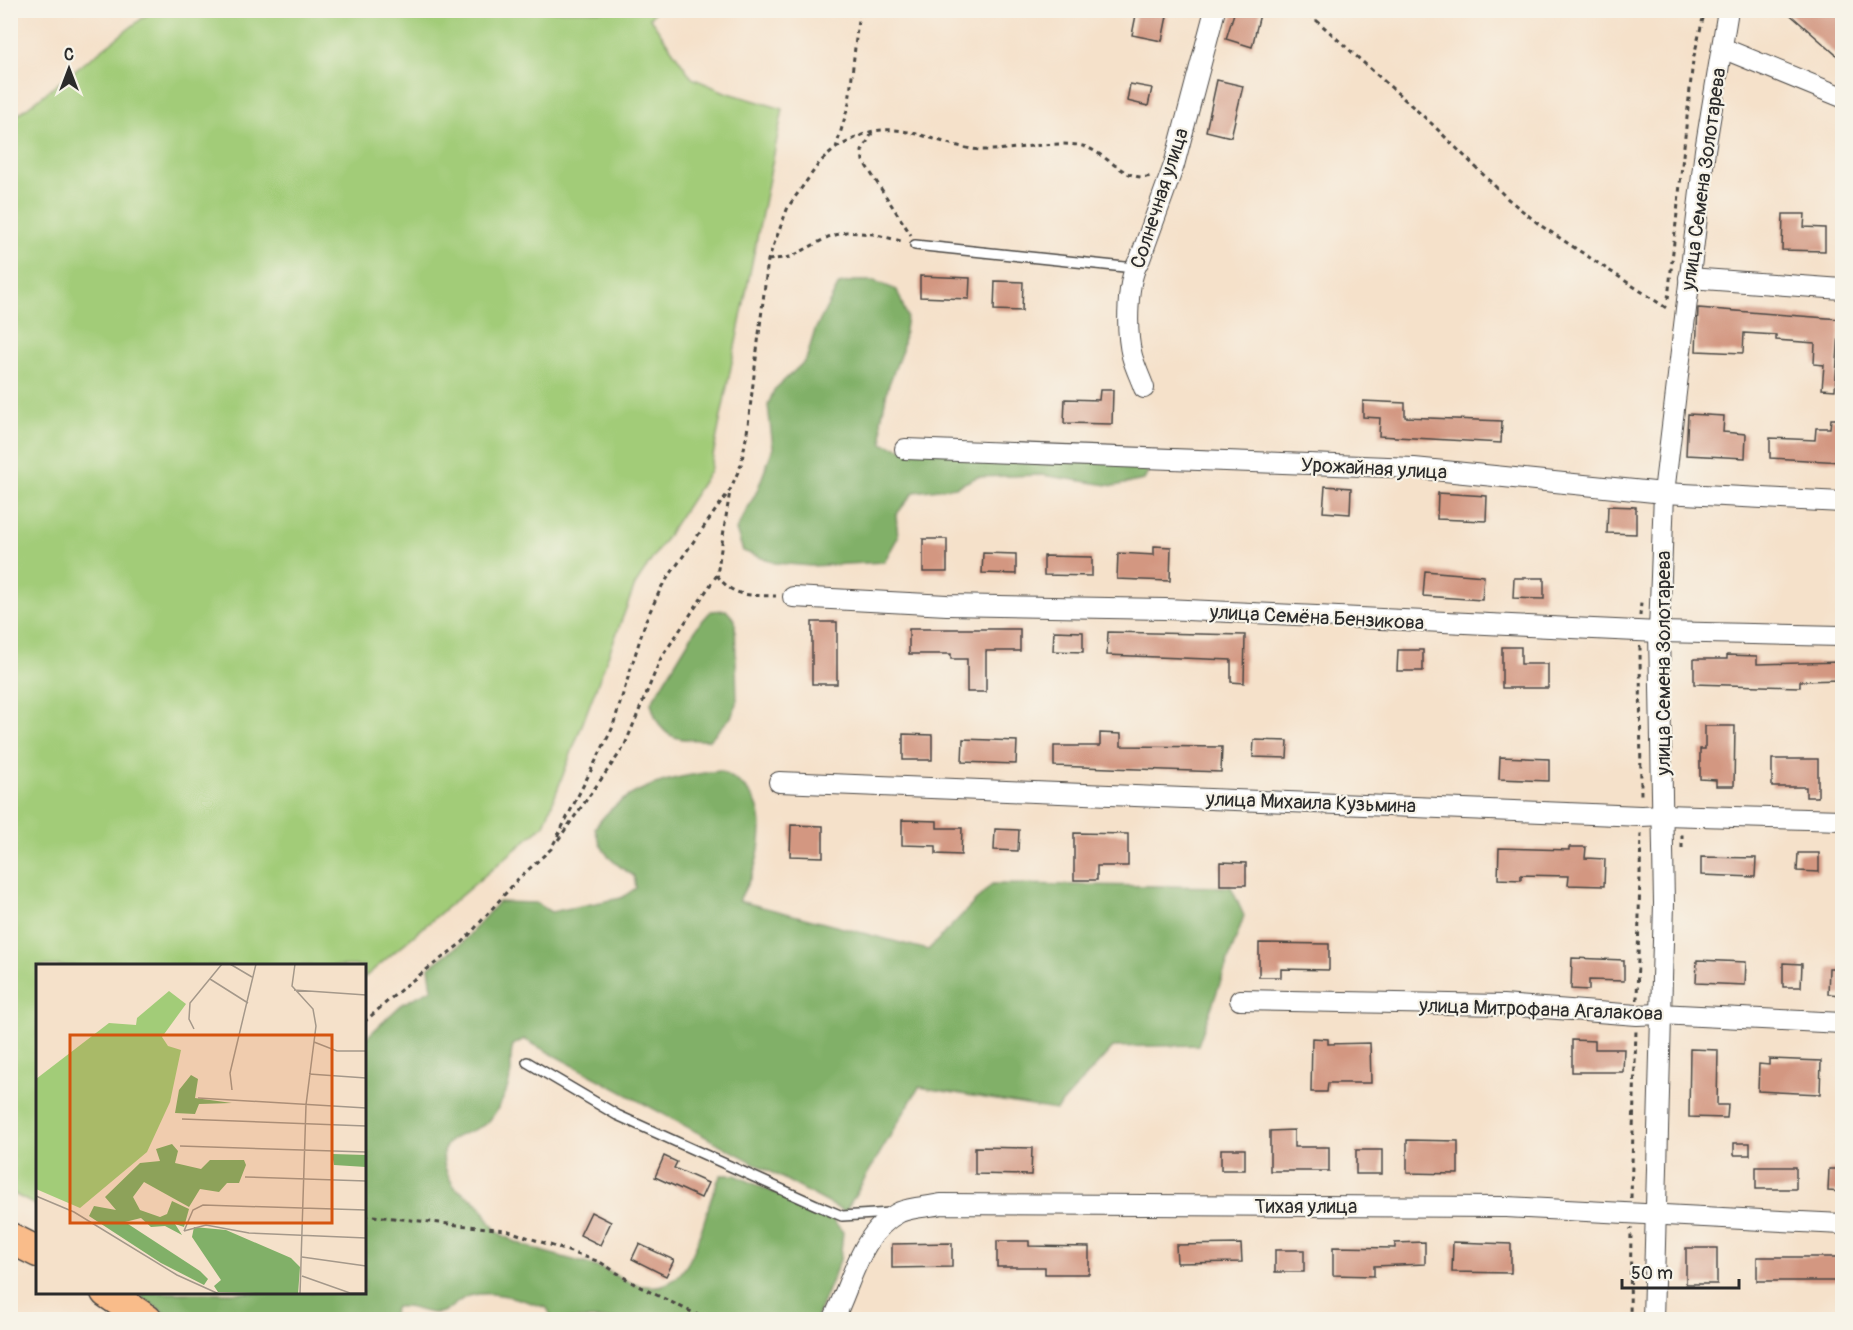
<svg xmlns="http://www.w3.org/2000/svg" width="1853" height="1330" viewBox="0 0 1853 1330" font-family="Pangolin,sans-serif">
  <rect width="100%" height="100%" fill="#f7f3e8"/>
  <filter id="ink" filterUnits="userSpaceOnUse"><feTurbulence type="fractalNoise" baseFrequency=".0167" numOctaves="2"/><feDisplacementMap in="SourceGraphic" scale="12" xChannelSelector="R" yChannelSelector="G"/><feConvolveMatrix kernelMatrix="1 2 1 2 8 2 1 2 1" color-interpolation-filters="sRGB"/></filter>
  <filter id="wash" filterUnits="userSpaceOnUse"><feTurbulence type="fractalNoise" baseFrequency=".008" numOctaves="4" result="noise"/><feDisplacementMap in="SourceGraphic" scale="24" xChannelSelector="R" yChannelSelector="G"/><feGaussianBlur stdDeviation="1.35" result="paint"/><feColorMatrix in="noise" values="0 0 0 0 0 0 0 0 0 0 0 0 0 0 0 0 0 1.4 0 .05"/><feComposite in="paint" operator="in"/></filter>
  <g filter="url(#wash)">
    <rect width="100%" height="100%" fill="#f5e1ca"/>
    <polygon fill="#a2cc78" stroke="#667c52" stroke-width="1.5" points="153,10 655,11 650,18 692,78 725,92 783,109 710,471 635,585 544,825 365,977 364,966 38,966 37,1206 10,1192 11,120"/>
    <g fill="#81b068" stroke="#566e4a" stroke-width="1.5">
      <polygon points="854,281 874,281 897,290 907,316 902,350 888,387 881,420 883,444 905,449 1126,457 1150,469 1144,480 1114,486 1042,475 977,477 956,487 914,492 896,515 898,537 884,562 811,566 775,563 743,551 736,530 757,491 773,448 768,405 774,390 806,360 815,330 839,284"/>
      <path d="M726 610 735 620 737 704 731 717 709 740C674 740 660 739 651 703L697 627 711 611Z"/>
      <path d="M720 771C762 791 767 819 756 863 753 876 744 889 739 901L928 950 992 884 1231 887 1244 916 1198 1045 1113 1047 1056 1110 919 1087 845 1212 524 1039 513 1045C510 1055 511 1062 511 1072 509 1089 500 1107 489 1121 475 1136 438 1131 444 1163 445 1169 451 1183 455 1187 464 1196 476 1198 483 1210 489 1219 491 1228 502 1235 533 1253 567 1256 600 1268 613 1272 624 1283 637 1285 647 1287 659 1287 668 1283 700 1268 704 1204 721 1175H735L832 1219 843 1232 840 1260 816 1319H553L547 1308C523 1300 494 1289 469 1296 457 1299 451 1312 437 1313 422 1314 415 1305 396 1307L390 1319 176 1320 145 1300 139 1293 364 1292 365 1039 402 1004 432 989 429 967 463 942 498 902 536 903 551 912 621 898 636 888 634 876C612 862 601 854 595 828 622 787 673 776 720 771Z"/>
    </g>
    <g id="blocks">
      <g fill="#d39781">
        <polygon points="1137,10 1167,16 1162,41 1132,35"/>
        <polygon points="1235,10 1261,10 1252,47 1226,39"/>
        <polygon points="1785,10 1842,10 1842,60"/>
        <polygon points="1217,80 1243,86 1231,137 1206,131"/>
        <polygon points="1130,84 1152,88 1148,106 1127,101"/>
        <polygon points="1783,214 1805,214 1804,227 1825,228 1825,251 1782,250"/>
        <polygon points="920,276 970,278 969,299 920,297"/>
        <polygon points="995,281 1023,282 1022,311 994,310"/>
        <polygon points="1698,308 1840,319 1835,390 1822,389 1824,365 1814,364 1815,343 1776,340 1776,335 1744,333 1743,353 1696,351"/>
        <polygon points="1100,390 1113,390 1112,424 1064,423 1065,399 1099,400"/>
        <polygon points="1363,401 1405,403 1405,417 1502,421 1501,443 1379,436 1380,418 1363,417"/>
        <polygon points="1688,414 1724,416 1723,432 1746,434 1745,458 1686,455"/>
        <polygon points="1831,419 1842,419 1842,462 1770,458 1770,438 1815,440 1816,428 1830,428"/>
        <polygon points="1325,486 1351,488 1350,514 1323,512"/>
        <polygon points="1438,493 1487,496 1486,521 1437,519"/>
        <polygon points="1608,506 1636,507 1636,534 1607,533"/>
        <rect x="923" y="539" width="24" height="33"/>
        <polygon points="1154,546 1171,547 1170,581 1117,579 1118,553 1154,555"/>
        <polygon points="983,553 1016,554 1016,574 982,573"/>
        <polygon points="1044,556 1092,557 1092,576 1044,575"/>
        <polygon points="1425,571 1484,576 1482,600 1423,596"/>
        <polygon points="1514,578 1544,578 1544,599 1513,598"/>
        <rect x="812" y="622" width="25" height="62"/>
        <polygon points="909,629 1020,629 1020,651 986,651 986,692 967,692 967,659 951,659 951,654 909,654"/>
        <polygon points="1054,631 1083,632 1083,652 1053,651"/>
        <polygon points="1108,632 1245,635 1244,683 1231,682 1231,660 1107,655"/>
        <polygon points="1502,647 1521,647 1521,664 1548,664 1548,688 1502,688"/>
        <polygon points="1398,650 1423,650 1423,671 1397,671"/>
        <polygon points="1727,655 1757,656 1757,664 1842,662 1842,680 1800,681 1800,687 1694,684 1694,659 1727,659"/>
        <polygon points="1705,726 1735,726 1734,786 1716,786 1716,780 1700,779 1700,749 1705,749"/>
        <polygon points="1100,733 1121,734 1121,746 1222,747 1221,772 1054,766 1054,746 1100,746"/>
        <polygon points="903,734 932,735 932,760 903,760"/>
        <polygon points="963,739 1017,741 1016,764 962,762"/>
        <polygon points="1254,740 1288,741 1287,758 1253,757"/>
        <polygon points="1500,757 1549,759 1549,781 1499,779"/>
        <polygon points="1772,759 1818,759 1818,797 1806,797 1806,787 1772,787"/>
        <polygon points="902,820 937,821 937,828 962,828 961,855 936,854 936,846 902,845"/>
        <polygon points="791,825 823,826 823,857 790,856"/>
        <polygon points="995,829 1019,830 1018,851 994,850"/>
        <polygon points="1074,833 1128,834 1128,866 1097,866 1097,880 1074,880"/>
        <polygon points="1569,847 1586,847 1585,858 1605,859 1604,886 1568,885 1569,876 1521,875 1521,880 1498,879 1499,848 1569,850"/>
        <polygon points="1798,853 1819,853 1819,872 1797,871"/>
        <polygon points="1701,857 1756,858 1755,877 1701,875"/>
        <polygon points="1220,862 1246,863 1246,885 1220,885"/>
        <polygon points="1259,943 1329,944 1329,970 1281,969 1281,977 1259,977"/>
        <polygon points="1572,958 1624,960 1624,981 1589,980 1589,990 1571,989"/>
        <polygon points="1697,960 1746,962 1745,985 1696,983"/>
        <polygon points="1783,963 1802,964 1801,987 1783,987"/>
        <polygon points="1829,968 1842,968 1842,995 1828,994"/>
        <polygon points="1312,1038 1328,1039 1328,1044 1370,1043 1371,1083 1328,1083 1327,1092 1311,1092"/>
        <polygon points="1572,1040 1595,1041 1595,1049 1624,1049 1623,1072 1572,1072"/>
        <polygon points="1690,1049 1718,1050 1717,1105 1728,1105 1727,1118 1689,1117"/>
        <polygon points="1769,1059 1821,1061 1820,1094 1758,1091 1759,1064 1769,1065"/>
        <polygon points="1294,1130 1294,1147 1329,1147 1329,1171 1270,1171 1270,1131"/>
        <polygon points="1407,1140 1458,1141 1458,1174 1407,1173"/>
        <rect x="1734" y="1143" width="16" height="12"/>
        <polygon points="975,1147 1032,1148 1031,1175 975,1174"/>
        <rect x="1221" y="1149" width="24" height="21"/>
        <rect x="1356" y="1150" width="26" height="24"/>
        <polygon points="664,1156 677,1162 674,1168 708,1183 701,1198 655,1177"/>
        <rect x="1756" y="1167" width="40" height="22"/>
        <polygon points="1829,1169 1842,1169 1842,1192 1828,1191"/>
        <polygon points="591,1212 611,1222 600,1245 580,1235"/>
        <polygon points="997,1241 1029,1241 1029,1246 1089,1247 1089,1274 1045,1274 1045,1267 997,1267"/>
        <polygon points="1425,1242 1425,1264 1374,1266 1374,1276 1333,1275 1333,1247 1395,1248 1395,1243"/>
        <polygon points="1453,1242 1511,1244 1511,1273 1452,1272"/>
        <polygon points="952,1243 952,1267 892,1268 892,1244"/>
        <polygon points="639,1244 674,1260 666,1276 632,1259"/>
        <polygon points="1241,1244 1242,1262 1177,1263 1176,1245"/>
        <rect x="1686" y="1248" width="31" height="36"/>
        <rect x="1275" y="1250" width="29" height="22"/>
        <rect x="1757" y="1257" width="85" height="24"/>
      </g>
    </g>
  </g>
  <g filter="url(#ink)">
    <use href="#blocks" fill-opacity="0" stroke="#494643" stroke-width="1.5"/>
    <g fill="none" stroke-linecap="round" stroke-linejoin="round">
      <g stroke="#494643" stroke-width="12">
        <g id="service">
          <polyline points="915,245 1134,268"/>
          <polyline points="527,1062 617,1115 814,1204 842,1216 891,1213"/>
        </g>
      </g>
      <g stroke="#494643" stroke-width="22">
        <g id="minor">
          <polyline points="1722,48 1842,97"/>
          <polyline points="1689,278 1842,289"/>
          <path d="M1144 388C1140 377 1135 367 1132 356 1126 332 1126 279 1140 259L1174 165 1215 10"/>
          <polyline points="905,449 1414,468 1664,493 1842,502"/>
          <polyline points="793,597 947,605 1165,609 1659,632 1842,636"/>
          <polyline points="779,782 1641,816 1664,815 1842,820"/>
          <polyline points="1240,1000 1503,1005 1637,1015 1659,1014 1842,1023"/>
          <path d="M833 1320C852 1283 860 1232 900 1212 912 1207 929 1207 941 1204L1506 1207 1842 1224"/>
          <polyline points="1653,1320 1664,903 1659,632 1664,493 1705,150 1728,10"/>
        </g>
      </g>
      <g stroke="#494643" stroke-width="33">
        <g id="primary">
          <polyline points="10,1238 38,1252"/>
          <polyline points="106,1292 147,1320"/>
        </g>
      </g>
      <g stroke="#494643" stroke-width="3" stroke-dasharray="4.5 4.5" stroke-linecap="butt">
        <polyline points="1301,10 1316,20 1431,123 1508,199 1540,225 1668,309"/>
        <polyline points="872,133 862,151 863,161 911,235"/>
        <path d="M836 148C848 142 861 134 874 131 910 124 946 148 982 150 1013 151 1046 141 1078 145 1105 149 1124 184 1152 176"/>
        <polyline points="768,260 791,257 828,237 846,232 873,234 905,242"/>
        <polyline points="1668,299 1693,60 1705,10"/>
        <path d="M717 575C733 598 750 595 776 596"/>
        <polyline points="1640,616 1641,602"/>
        <polyline points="1640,646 1641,799"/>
        <polyline points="558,840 624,747 661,658 717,575 730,491"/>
        <polyline points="1682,848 1682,831"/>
        <polyline points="1637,1000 1641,832"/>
        <polyline points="364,1022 405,986 463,942 518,879 551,849 612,729 646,620 662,586 730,490 741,465 747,433 768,260 788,207 820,162 836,148 849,103 859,10"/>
        <polyline points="1631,1198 1636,1030"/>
        <polyline points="364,1215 506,1230 600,1262 636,1285 708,1320"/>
        <polyline points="1630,1320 1631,1228"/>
      </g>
      <use href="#service" stroke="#fff" stroke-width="9"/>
      <use href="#minor" stroke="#fff" stroke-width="20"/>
      <use href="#primary" stroke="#f9bc8a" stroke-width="30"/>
    </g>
  </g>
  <g text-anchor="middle" stroke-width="4.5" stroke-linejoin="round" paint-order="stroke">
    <g font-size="20" fill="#2b2b2b" stroke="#f7f3e8">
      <text transform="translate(1703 179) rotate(-82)" y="7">улица Семена Золотарева</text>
      <text transform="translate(1159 198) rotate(-72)" y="7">Солнечная улица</text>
      <text transform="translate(1374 468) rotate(3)" y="7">Урожайная улица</text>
      <text transform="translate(1317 617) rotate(3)" y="7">улица Семёна Бензикова</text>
      <text transform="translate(1663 663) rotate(-90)" y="7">улица Семена Золотарева</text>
      <text transform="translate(1311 802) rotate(2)" y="7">улица Михаила Кузьмина</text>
      <text transform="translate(1541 1009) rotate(2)" y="7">улица Митрофана Агалакова</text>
      <text x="1306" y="1213">Тихая улица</text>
    </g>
  </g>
  <g transform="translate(36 964)">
    <rect width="330" height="330" fill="#f5e1ca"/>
    <path d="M133 27 150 40 126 73 132 82 145 86 134 138 111 188 44 244 0 225V115L73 59 100 61 101 54Z" fill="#a2cc78"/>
    <path d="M155 111 162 115 159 134 196 139 163 140 159 150 139 149 143 126ZM136 180 142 187 139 199 165 205 174 196H208L210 201 203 219H191L183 228 164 225 153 243 108 218 97 233 104 246 124 253 131 250 136 237 153 245 148 263 139 260 146 271 129 262 115 263 105 254 89 258 164 307 172 315 168 321 125 299 53 252 58 242 80 246 69 233 104 199 124 197 120 185ZM296 190 330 191V203L298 201ZM158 263 190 266 255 294 264 303 262 330 182 328 178 322 185 316 156 273Z" fill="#81b068"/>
    <path fill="none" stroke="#a4988a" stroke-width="1.5" d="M194 0 216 13M259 0 256 22 277 45 280 62 270 141 264 330M174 15 212 39M258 26 330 31M158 65 153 55 154 39 186 0M278 78 301 87H330M273 110 330 114M196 126 194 109 220 0M162 134 330 144M146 155 330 162M144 182 330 188M209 213 330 217M0 232 38 248 141 311 183 330M148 267 157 246 167 241 330 246M148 267 170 261 213 269 330 274M266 293 330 302M266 312 314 329H330"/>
    <path fill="#d5540f" fill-opacity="0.15" stroke="#d5540f" stroke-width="3" d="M34 71H296V259H34Z"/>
    <rect width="330" height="330" fill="none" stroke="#2b2b2b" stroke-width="3"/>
  </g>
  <rect width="1853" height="1330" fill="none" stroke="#f7f3e8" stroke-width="36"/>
  <g transform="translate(69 69)" stroke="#f7f3e8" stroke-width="4.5" paint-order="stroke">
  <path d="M0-4.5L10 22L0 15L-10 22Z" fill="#2b2b2b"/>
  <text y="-9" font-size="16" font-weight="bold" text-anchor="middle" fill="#2b2b2b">С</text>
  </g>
  <path d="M1622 1279v9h117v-9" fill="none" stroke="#2b2b2b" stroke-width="3"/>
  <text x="1631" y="1279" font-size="18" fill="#2b2b2b" stroke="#f7f3e8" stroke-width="4.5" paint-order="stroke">50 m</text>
</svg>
